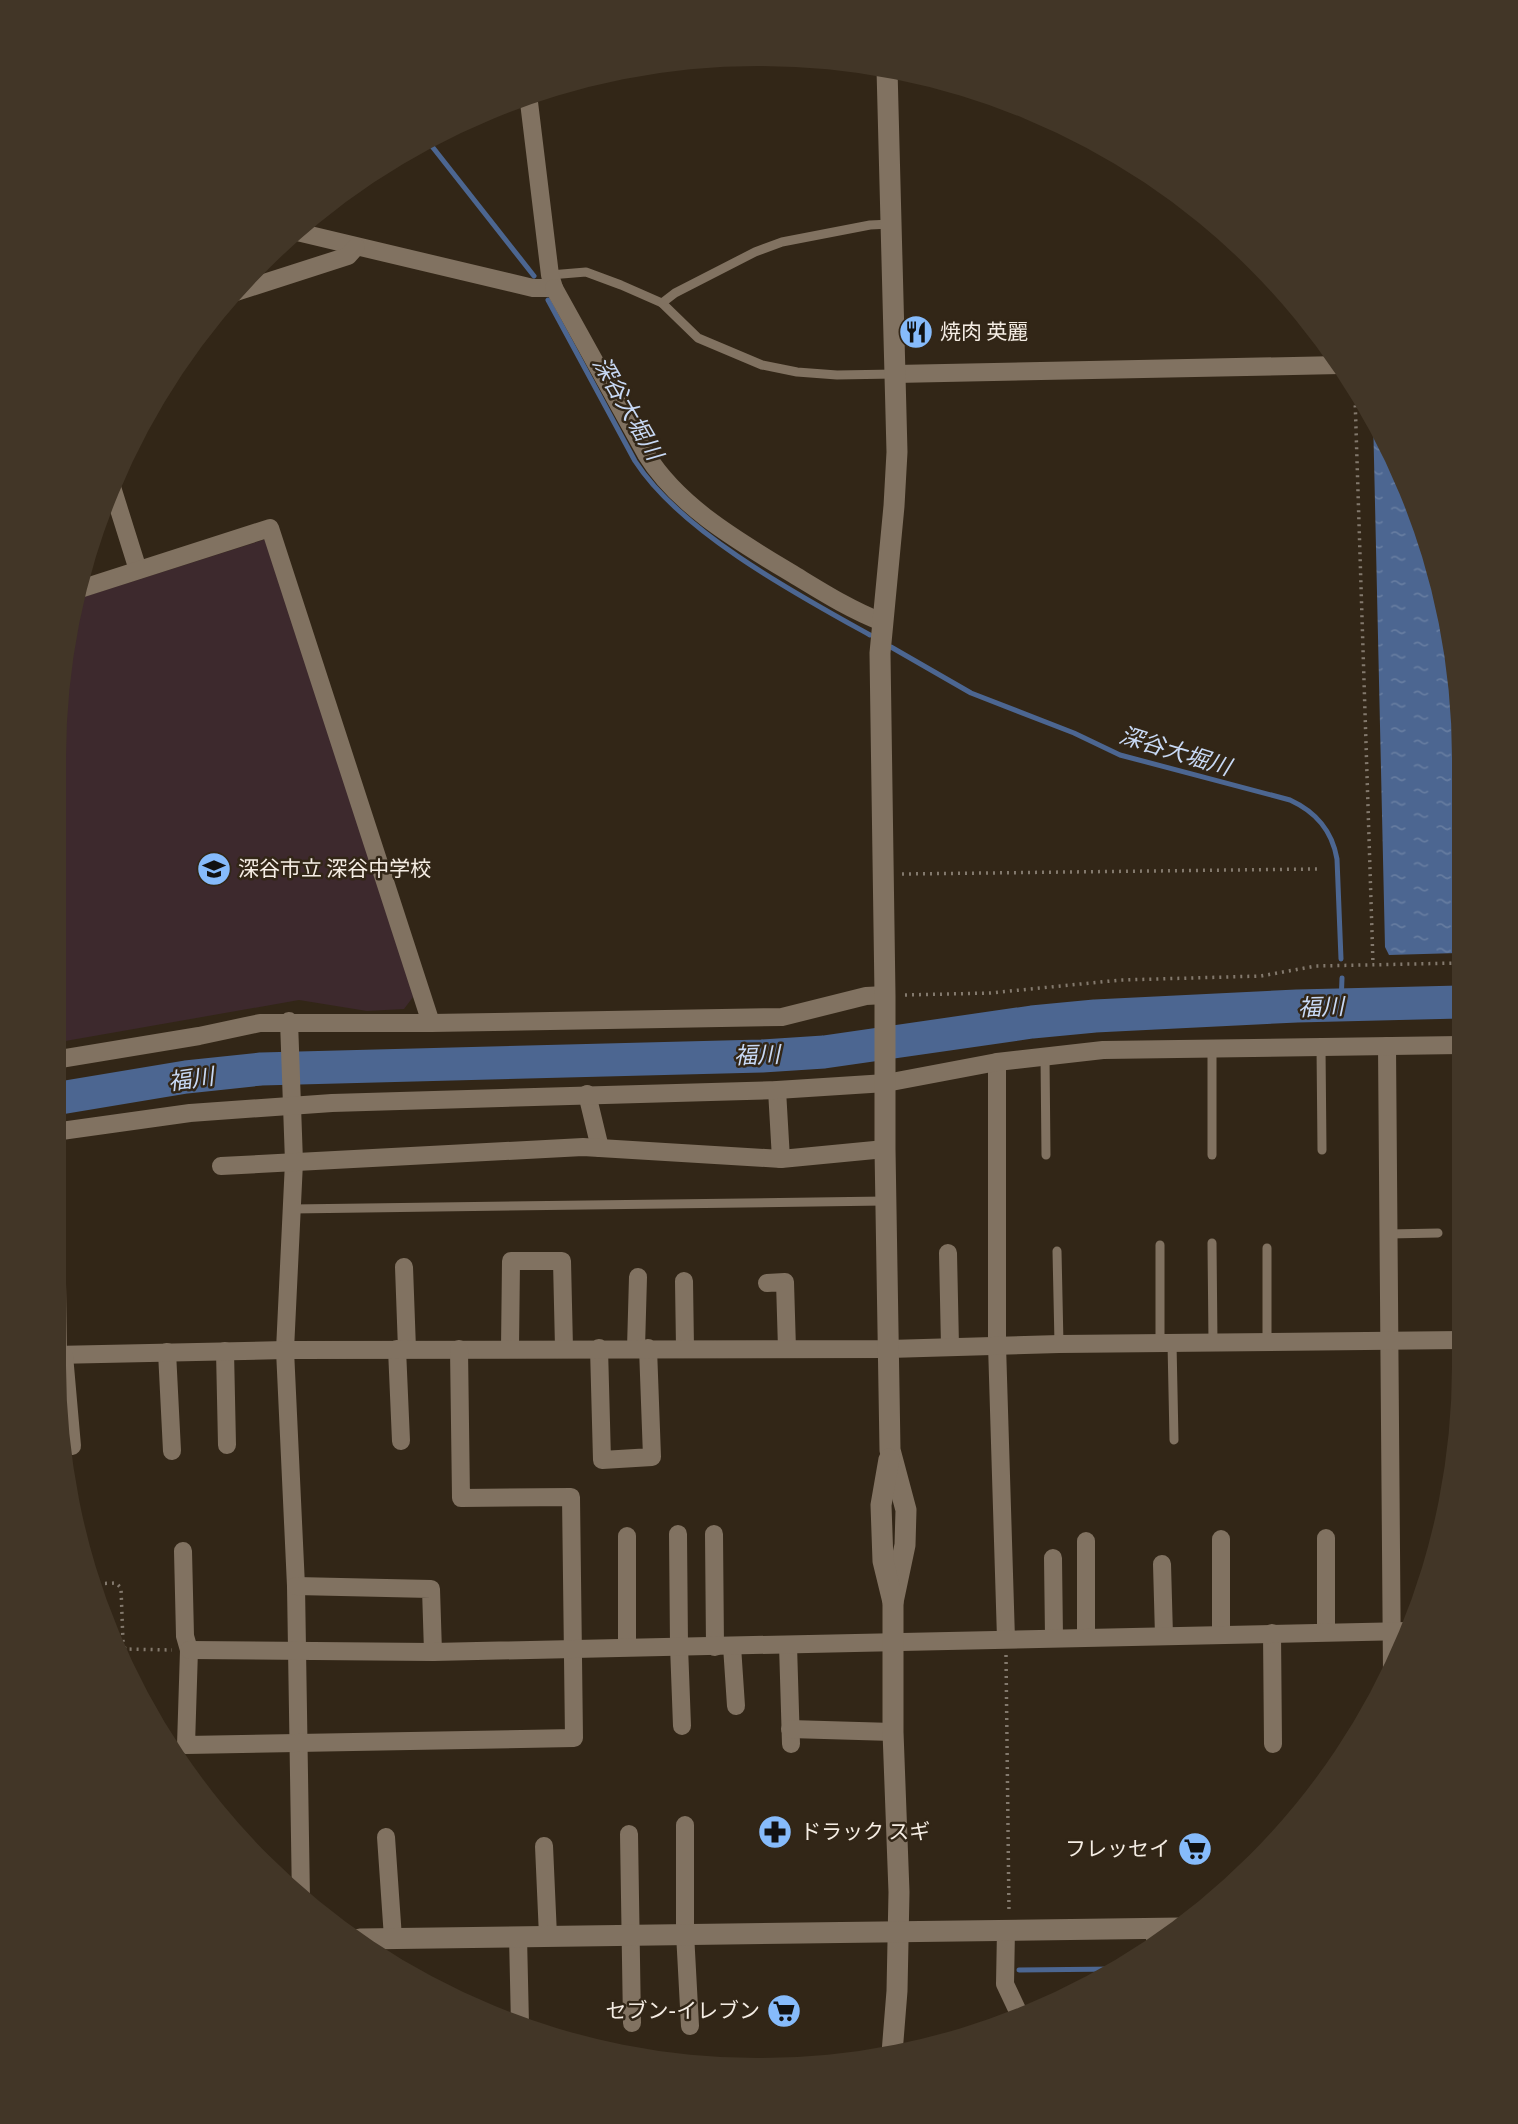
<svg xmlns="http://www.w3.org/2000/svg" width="1518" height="2124" viewBox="0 0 1518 2124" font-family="Literata,'Noto Sans JP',serif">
  <defs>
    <pattern id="water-ripples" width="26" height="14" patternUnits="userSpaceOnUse" patternTransform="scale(1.75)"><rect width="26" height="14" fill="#4c6691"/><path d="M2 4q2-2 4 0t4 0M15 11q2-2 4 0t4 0" fill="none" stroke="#667ca0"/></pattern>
  </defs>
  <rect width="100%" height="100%" fill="#322617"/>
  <polygon fill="#3d292d" points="266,539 411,980 413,997 404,1009 367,1011 299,1000 54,1043 54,759 68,621 74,600"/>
  <polygon fill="url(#water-ripples)" points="1373,415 1410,489 1458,667 1460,970 1458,953 1389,955 1385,947"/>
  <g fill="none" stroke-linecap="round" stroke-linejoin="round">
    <g stroke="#4c6691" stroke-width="5">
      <polyline points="427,140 534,276"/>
      <path d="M548 300 635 461C681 532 796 594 870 635"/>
      <path d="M891 647 971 693 1074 733 1120 755 1290 800C1316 812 1332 830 1337 859L1341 959"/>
      <polyline points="1341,1004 1342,978"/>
      <polyline points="1019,1970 1117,1969"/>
    </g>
    <polyline stroke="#4c6691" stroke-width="33" points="54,1099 186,1077 261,1069 762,1056 824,1052 1032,1022 1095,1016 1297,1006 1460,1002"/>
    <g stroke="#83796d" stroke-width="3.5" stroke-dasharray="2 5" stroke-linecap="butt">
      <polyline points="1359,393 1355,397 1373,964"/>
      <polyline points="902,874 1317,869"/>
      <polyline points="905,995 990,993 1121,980 1261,976 1316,966 1459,963"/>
      <polyline points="91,1584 116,1583 121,1588 123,1642 125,1649 172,1650"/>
      <polyline points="1006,1655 1009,1913"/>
    </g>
    <g stroke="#817261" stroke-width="9">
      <polyline points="550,275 586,272 621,285 662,303 698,338 762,365 797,372 837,375 895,374"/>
      <polyline points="662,303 675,293 755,252 782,242 870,225 891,224"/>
      <polyline points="1321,1047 1322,1150"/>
      <polyline points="1212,1048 1212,1155"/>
      <polyline points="1045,1057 1046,1155"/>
      <polyline points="292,1209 885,1201"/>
      <polyline points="1389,1234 1438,1233"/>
      <polyline points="1212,1243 1213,1342"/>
      <polyline points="1267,1248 1267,1341"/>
      <polyline points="1057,1251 1059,1344"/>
      <polyline points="1160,1343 1160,1245"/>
      <polyline points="1172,1343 1174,1440"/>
    </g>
    <g stroke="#817261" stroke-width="18">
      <polyline points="293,231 533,288 554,288 550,275 528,94"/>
      <path d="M554 288 646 454C679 508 743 544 796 576 824 593 851 610 882 622"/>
      <polyline points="230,294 348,256 356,247"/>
      <polyline points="895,374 1340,365"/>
      <polyline points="111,484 138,570"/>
      <polyline points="77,590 270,528 431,1023"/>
      <polyline points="289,1021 294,1162 285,1350 296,1586 301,1900"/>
      <polyline points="1387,1046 1392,1675"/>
      <polyline points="54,1060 199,1036 260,1023 431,1023 782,1017 866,996 885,995"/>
      <polyline points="997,1062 997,1345 1006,1639"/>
      <polyline points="777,1090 781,1159"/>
      <polyline points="587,1094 600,1148"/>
      <polyline points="54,1132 190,1113 332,1103 777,1090 886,1083 997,1062 1103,1050 1460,1045"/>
      <polyline points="221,1166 583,1147 781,1159 885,1149"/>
      <polyline points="948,1253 950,1346"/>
      <polyline points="404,1267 407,1349"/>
      <polyline points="684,1281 685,1348"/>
      <polyline points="57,1283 58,1355"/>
      <polyline points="767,1283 785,1282 787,1349"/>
      <polyline points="599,1348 602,1460 652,1457 648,1348"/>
      <polyline points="636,1348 638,1277"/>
      <polyline points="397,1349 401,1441"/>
      <polyline points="510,1349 511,1261 562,1261 564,1348"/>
      <polyline points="225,1351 227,1445"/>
      <polyline points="167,1352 172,1451"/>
      <polyline points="54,1355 285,1350 889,1349 1059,1344 1462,1340"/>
      <polyline points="64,1355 72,1446"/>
      <polyline points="678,1534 679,1646 682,1726"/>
      <polyline points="714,1534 715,1647"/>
      <polyline points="1086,1541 1086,1637"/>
      <polyline points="183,1551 185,1636 189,1650 186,1745 574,1738 571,1497 461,1498 459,1349"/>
      <polyline points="1053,1558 1054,1638"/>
      <polyline points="1162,1564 1164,1636"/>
      <polyline points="296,1586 431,1589 433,1652"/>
      <polyline points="1326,1632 1326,1538"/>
      <polyline points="1272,1633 1273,1744"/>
      <polyline points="1221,1634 1221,1539"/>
      <polyline points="788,1645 791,1744"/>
      <polyline points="732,1646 736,1706"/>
      <polyline points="627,1647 627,1536"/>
      <polyline points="189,1650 433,1652 1408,1631"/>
      <polyline points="790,1729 893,1732"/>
      <polyline points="685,1825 685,1933 690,2026"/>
      <polyline points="629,1834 632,2023"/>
      <polyline points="386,1837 393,1938"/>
      <polyline points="544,1846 548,1936"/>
      <polyline points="1154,1928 1156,1947"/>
      <polyline points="1006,1930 1005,1984 1021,2018"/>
      <polyline points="518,1936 520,2025"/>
    </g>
    <g stroke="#817261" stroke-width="21">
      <polyline points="887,69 897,452 894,506 880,653 885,995 885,1149 890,1450 906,1510 905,1545 893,1602"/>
      <polyline points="889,1459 881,1505 883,1561 893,1602 893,1732 899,1892 897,1991 892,2053"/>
      <polyline points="360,1939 1181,1928"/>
    </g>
  </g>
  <defs>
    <g id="restaurant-disc" transform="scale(1.75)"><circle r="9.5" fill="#86bbfb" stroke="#322617"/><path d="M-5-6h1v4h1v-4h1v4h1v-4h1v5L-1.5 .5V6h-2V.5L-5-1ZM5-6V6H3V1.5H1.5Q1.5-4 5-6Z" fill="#111"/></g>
    <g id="school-disc" transform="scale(1.75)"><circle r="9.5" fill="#86bbfb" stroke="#322617"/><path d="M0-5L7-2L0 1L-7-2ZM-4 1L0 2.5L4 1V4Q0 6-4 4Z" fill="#111"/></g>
    <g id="pharmacy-disc" transform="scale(1.75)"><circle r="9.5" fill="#86bbfb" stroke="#322617"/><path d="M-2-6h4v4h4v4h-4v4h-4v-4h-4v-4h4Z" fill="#111"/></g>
    <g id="supermarket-disc" transform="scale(1.75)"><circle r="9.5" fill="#86bbfb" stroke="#322617"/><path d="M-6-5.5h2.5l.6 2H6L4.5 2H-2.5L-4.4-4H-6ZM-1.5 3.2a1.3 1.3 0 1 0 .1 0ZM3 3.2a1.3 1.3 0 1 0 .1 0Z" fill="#111"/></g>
  </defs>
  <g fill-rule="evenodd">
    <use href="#restaurant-disc" x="916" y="332"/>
    <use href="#school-disc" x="214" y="869"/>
    <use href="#pharmacy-disc" x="775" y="1832"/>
    <use href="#supermarket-disc" x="1195" y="1849"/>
    <use href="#supermarket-disc" x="784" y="2011"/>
  </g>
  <g text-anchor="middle" stroke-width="5" stroke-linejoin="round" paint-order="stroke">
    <g font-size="21" fill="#f5ede4" stroke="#322617" text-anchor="start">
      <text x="940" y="339">焼肉 英麗</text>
      <text x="238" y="876">深谷市立 深谷中学校</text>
      <text x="800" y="1839">ドラック スギ</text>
      <text x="1170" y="1856" text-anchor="end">フレッセイ</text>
      <text x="760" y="2018" text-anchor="end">セブン-イレブン</text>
    </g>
    <g font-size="23" font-style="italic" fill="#c8d9f5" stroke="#322617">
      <text transform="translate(628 408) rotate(60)" y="8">深谷大堀川</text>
      <text transform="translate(1175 751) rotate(17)" y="8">深谷大堀川</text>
      <text transform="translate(1321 1007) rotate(-2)" y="8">福川</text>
      <text transform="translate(757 1055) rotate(-2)" y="8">福川</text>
      <text transform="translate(191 1079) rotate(-8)" y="8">福川</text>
    </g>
  </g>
  <path d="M0 0H1518V2124H0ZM758 66H760A692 692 0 0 1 1452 758V1366A692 692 0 0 1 760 2058H758A692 692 0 0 1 66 1366V758A692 692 0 0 1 758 66Z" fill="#423627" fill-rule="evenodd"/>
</svg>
